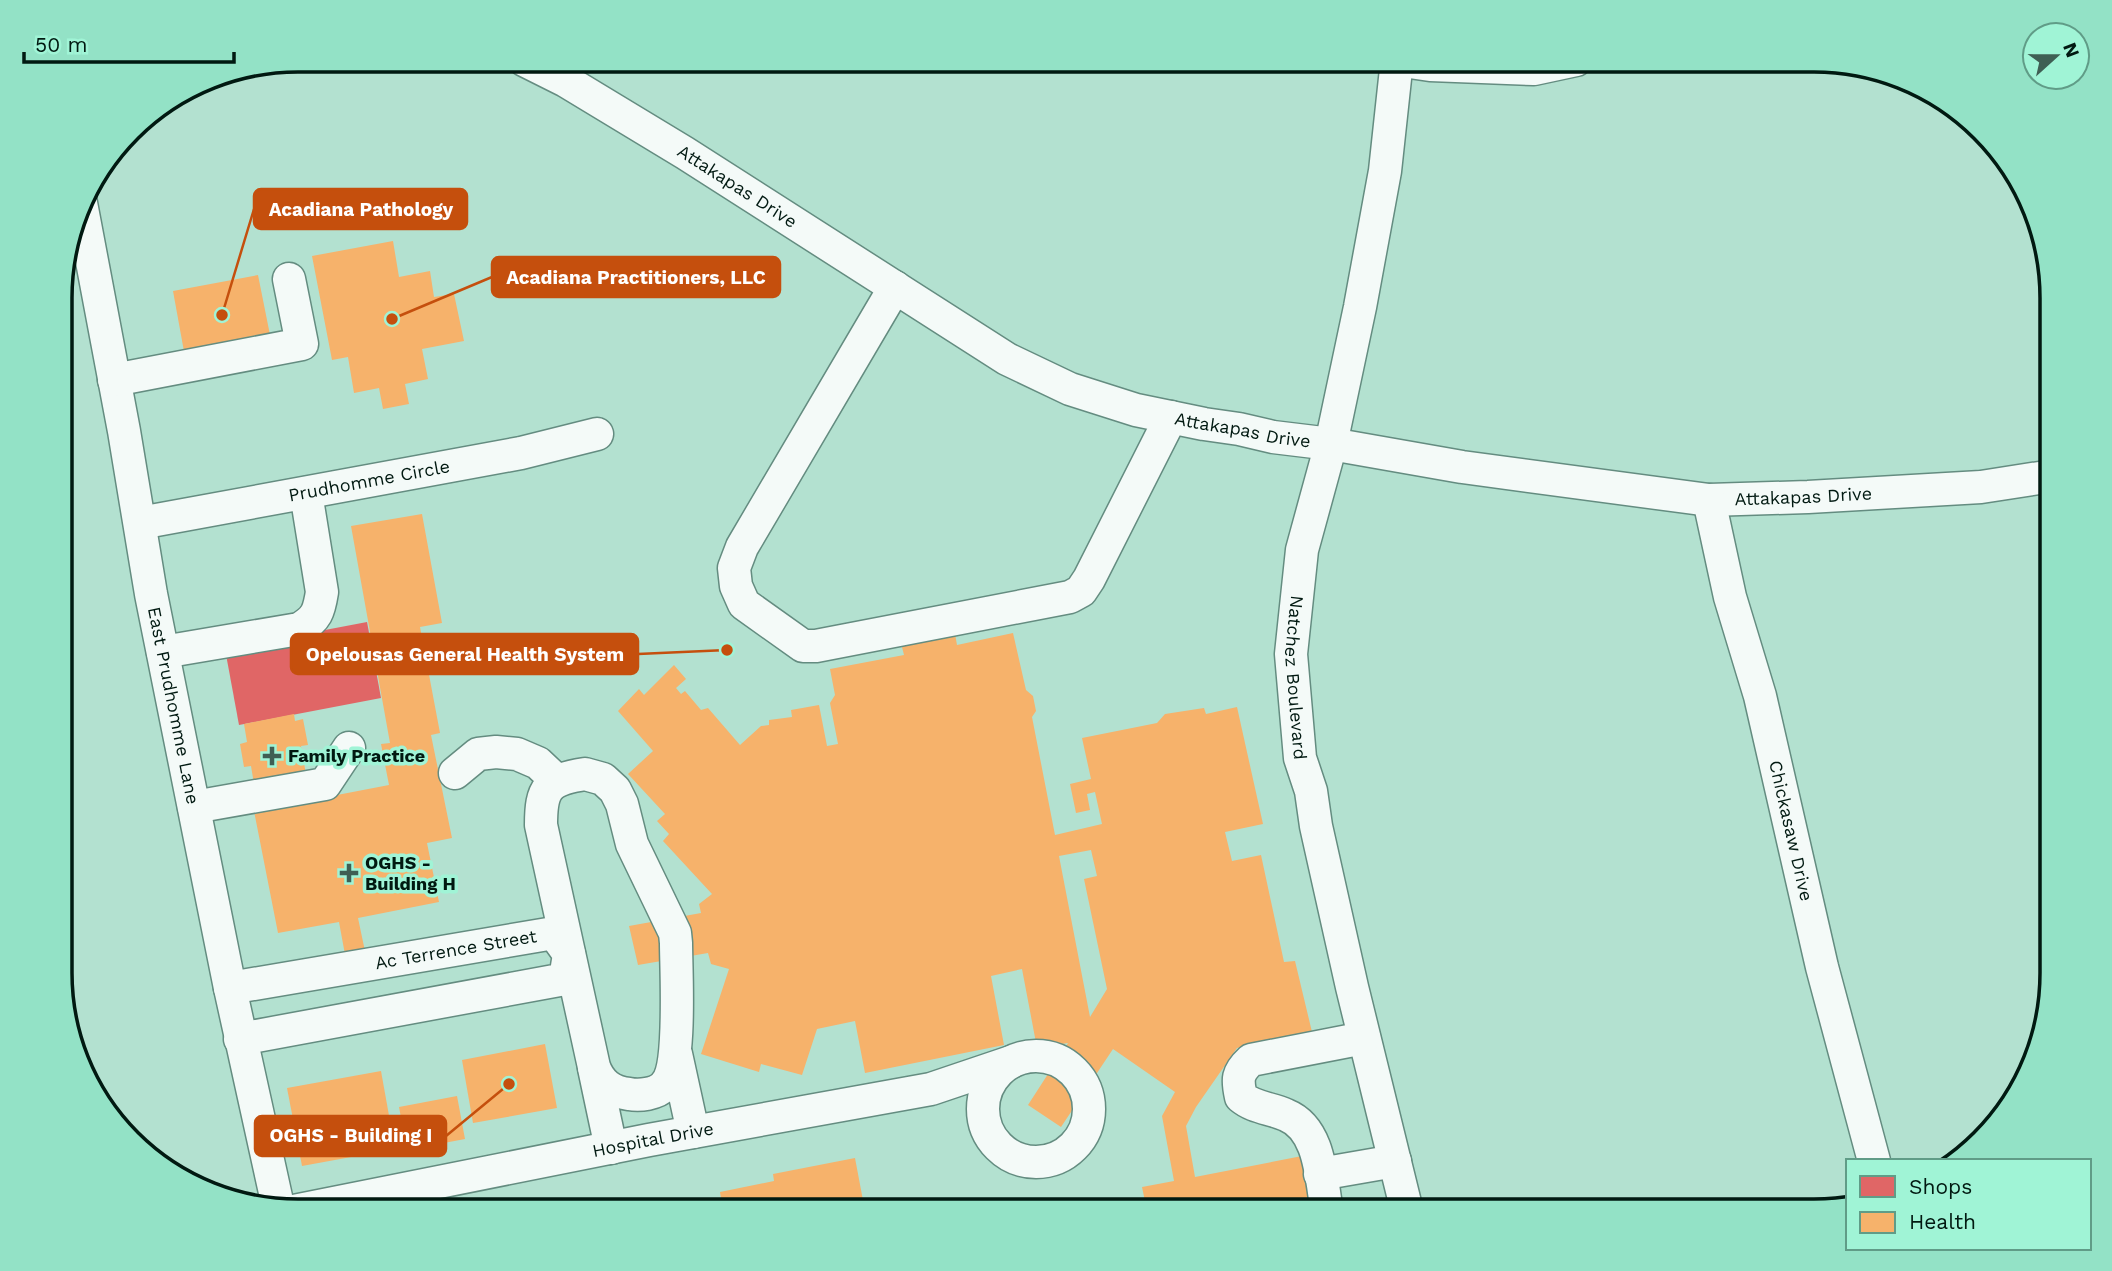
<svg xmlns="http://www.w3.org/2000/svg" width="2112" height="1271" viewBox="0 0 2112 1271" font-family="'Work Sans',sans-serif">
  <rect width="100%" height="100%" fill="#b3e1d0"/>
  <polygon fill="#e06666" points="367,622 381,698 239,725 225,649"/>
  <g fill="#f6b26b" fill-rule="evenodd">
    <polygon points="393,241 399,277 430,271 434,297 454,294 464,341 422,349 428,379 405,384 409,404 383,409 379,388 354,393 348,357 332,360 312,256"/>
    <polygon points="258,275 271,340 185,357 173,291"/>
    <polygon points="422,514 442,623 420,627 440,733 431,735 452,838 427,843 439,902 358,918 366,956 346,960 339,922 278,933 254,811 389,785 381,744 390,743 351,526"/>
    <path d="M951 611 957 645 1013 633 1026 690 1033 696 1036 711 1032 717 1055 835 1102 824 1095 792 1087 794 1090 810 1076 813 1070 784 1091 779 1082 738 1157 723 1165 714 1204 708 1206 714 1237 707 1263 824 1225 832 1232 861 1261 855 1284 962 1295 961 1312 1032 1237 1048 1196 1107 1186 1126 1195 1177 1302 1156 1313 1211H1147L1142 1187 1174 1181 1162 1116 1175 1092 1113 1049 1061 1127 1028 1105 1068 1043 1037 1048 1022 969 991 976 1004 1045 865 1073 855 1021 817 1029 802 1075 761 1064 759 1072 701 1054 729 969 711 964 708 953 638 965 629 926 701 913 699 904 712 894 663 841 669 834 657 821 665 814 628 774 653 751 618 711 639 689 644 695 674 665 686 679 676 688 681 694 685 691 701 710 708 708 740 745 761 726 769 725V720L792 717 791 710 819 705 827 746 838 744 830 703 835 695 830 669 904 655 896 623ZM1091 850 1097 876 1084 879 1107 989 1090 1017 1059 856Z"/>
    <polygon points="294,714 295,721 303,719 308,745 301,746 307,780 255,790 251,766 244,767 240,744 247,742 244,724"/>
    <polygon points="545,1044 557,1108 473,1123 462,1060"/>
    <polygon points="381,1071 395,1149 302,1166 287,1088"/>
    <polygon points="457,1096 465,1139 407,1150 399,1107"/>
    <polygon points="855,1158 865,1211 723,1211 720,1192 774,1181 773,1174"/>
    <polygon points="517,1202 518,1209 547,1203 549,1211 474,1211"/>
  </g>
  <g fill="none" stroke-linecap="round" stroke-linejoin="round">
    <g stroke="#648c80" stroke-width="35">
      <g id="minor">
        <path id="s1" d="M524 60 566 81 685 153 1007 359 1070 389 1136 410 1204 424 1239 429 1273 437 1331 444 1462 467 1709 500 1808 497 1981 487 2052 476"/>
        <polyline points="1396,60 1430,65 1534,69 1576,60"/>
        <path id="s2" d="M1397 60 1385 171 1360 307 1331 444 1302 550 1291 654 1300 758 1311 791 1316 826 1352 987 1407 1211"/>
        <path id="s3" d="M81 203 124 431 151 594 230 988 278 1206"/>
        <polyline points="895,287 742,547 734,568 736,586 744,604 803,646 816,646 1070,597 1081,591 1089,579 1171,417"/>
        <polyline points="114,380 302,344 289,279"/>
        <path id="s4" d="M1709 500 1730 597 1760 696 1822 967 1874 1161"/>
        <path id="s5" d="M140 523 521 453 597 434"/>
        <path d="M163 652 299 629C317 619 319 611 322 592L306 493"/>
        <polyline points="455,773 478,754 496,752 517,754 538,763 557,781"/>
        <path d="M585 774 603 779 615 790 622 804 632 844 675 933 676 943C676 970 682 1069 664 1086 656 1094 640 1096 629 1094 611 1092 600 1083 594 1067L541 825C541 788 547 780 585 774Z"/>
        <polyline points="194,807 325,784 349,748"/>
        <path id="s6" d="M230 988 554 933 569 954 565 979 240 1039"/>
        <polyline points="676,1054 693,1132"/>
        <circle cx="1036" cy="1109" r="53"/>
        <polyline points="594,1068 611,1148"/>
        <polyline points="1320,1174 1395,1161"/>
        <path id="s7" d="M294 1211 649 1140 931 1089 1011 1062"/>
        <path d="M1327 1211C1321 1180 1321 1129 1286 1115 1271 1108 1254 1108 1241 1097 1237 1079 1237 1073 1251 1060L1364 1038"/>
      </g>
    </g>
    <use href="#minor" stroke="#f4faf8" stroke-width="32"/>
  </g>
  <g fill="#3f5f54" stroke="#a0f4d6" stroke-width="2.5">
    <path d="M268.5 745.5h7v7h7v7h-7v7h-7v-7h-7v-7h7z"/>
    <path d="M345.5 862.5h7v7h7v7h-7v7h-7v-7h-7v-7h7z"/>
  </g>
  <g text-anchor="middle" stroke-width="7" stroke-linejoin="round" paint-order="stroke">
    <g font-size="18" fill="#011911" stroke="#a0f4d6">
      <text dy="6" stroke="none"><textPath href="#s1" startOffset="248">Attakapas Drive</textPath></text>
      <text dy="6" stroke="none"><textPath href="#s1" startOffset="816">Attakapas Drive</textPath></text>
      <text dy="6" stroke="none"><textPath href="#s5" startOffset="233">Prudhomme Circle</textPath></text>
      <text dy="6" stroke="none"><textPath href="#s1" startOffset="1382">Attakapas Drive</textPath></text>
      <text dy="6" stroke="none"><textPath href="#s2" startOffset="628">Natchez Boulevard</textPath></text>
      <text dy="6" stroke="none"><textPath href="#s3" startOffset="511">East Prudhomme Lane</textPath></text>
      <text dy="6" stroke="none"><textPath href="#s4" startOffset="341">Chickasaw Drive</textPath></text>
      <text dy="6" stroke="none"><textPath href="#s6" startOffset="229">Ac Terrence Street</textPath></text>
      <text dy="6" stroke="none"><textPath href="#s7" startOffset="366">Hospital Drive</textPath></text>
    </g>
    <g font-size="18" font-weight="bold" fill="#011911" stroke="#a0f4d6" text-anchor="start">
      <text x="288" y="762">Family Practice</text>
      <text x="365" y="869">OGHS -<tspan x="365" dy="21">Building H</tspan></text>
    </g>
  </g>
  <path d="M0 0H2112V1271H0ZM298 72H1814A226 226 0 0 1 2040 298V973A226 226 0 0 1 1814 1199H298A226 226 0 0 1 72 973V298A226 226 0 0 1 298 72Z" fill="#93e2c6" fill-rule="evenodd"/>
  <path fill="none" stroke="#011911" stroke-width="3.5" d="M298 72H1814A226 226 0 0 1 2040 298V973A226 226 0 0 1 1814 1199H298A226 226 0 0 1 72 973V298A226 226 0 0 1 298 72Z"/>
  <path fill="none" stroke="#c54f0d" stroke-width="2.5" d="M222 315L254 209M392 319L492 277M727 650L638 654M509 1084L446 1136"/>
  <g fill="#c54f0d" stroke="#a0f4d6" stroke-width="2.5">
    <circle cx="222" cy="315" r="7"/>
    <circle cx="392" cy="319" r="7"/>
    <circle cx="727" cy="650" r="7"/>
    <circle cx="509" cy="1084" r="7"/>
  </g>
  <g fill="#c54f0d" stroke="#c54f0d" stroke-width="2.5">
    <rect x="254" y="189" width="213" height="40" rx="7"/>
    <rect x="492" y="257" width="288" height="40" rx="7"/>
    <rect x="291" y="634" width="347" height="40" rx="7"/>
    <rect x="255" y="1116" width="191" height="40" rx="7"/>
  </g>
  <g font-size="19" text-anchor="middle" font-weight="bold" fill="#fff">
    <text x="361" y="216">Acadiana Pathology</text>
    <text x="636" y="284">Acadiana Practitioners, LLC</text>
    <text x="465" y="661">Opelousas General Health System</text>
    <text x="351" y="1142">OGHS - Building I</text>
  </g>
  <rect x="1846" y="1159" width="245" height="91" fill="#a0f4d6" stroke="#609c87" stroke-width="2"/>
  <rect x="1860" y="1176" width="35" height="21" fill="#e06666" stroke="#609c87" stroke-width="2"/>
  <text x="1909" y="1194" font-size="21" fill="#011911">Shops</text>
  <rect x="1860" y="1212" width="35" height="21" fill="#f6b26b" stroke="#609c87" stroke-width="2"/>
  <text x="1909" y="1229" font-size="21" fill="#011911">Health</text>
  <g transform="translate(2056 56) rotate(69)"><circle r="33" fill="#a0f4d6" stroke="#609c87" stroke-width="2"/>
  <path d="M0-5L12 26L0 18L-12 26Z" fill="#3f5f54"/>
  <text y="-10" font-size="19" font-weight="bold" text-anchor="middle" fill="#011911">N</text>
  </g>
  <path d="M24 52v10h210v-10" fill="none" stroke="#011911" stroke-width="3.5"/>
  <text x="35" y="52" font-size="21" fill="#011911" stroke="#a0f4d6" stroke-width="5" paint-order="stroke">50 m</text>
</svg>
